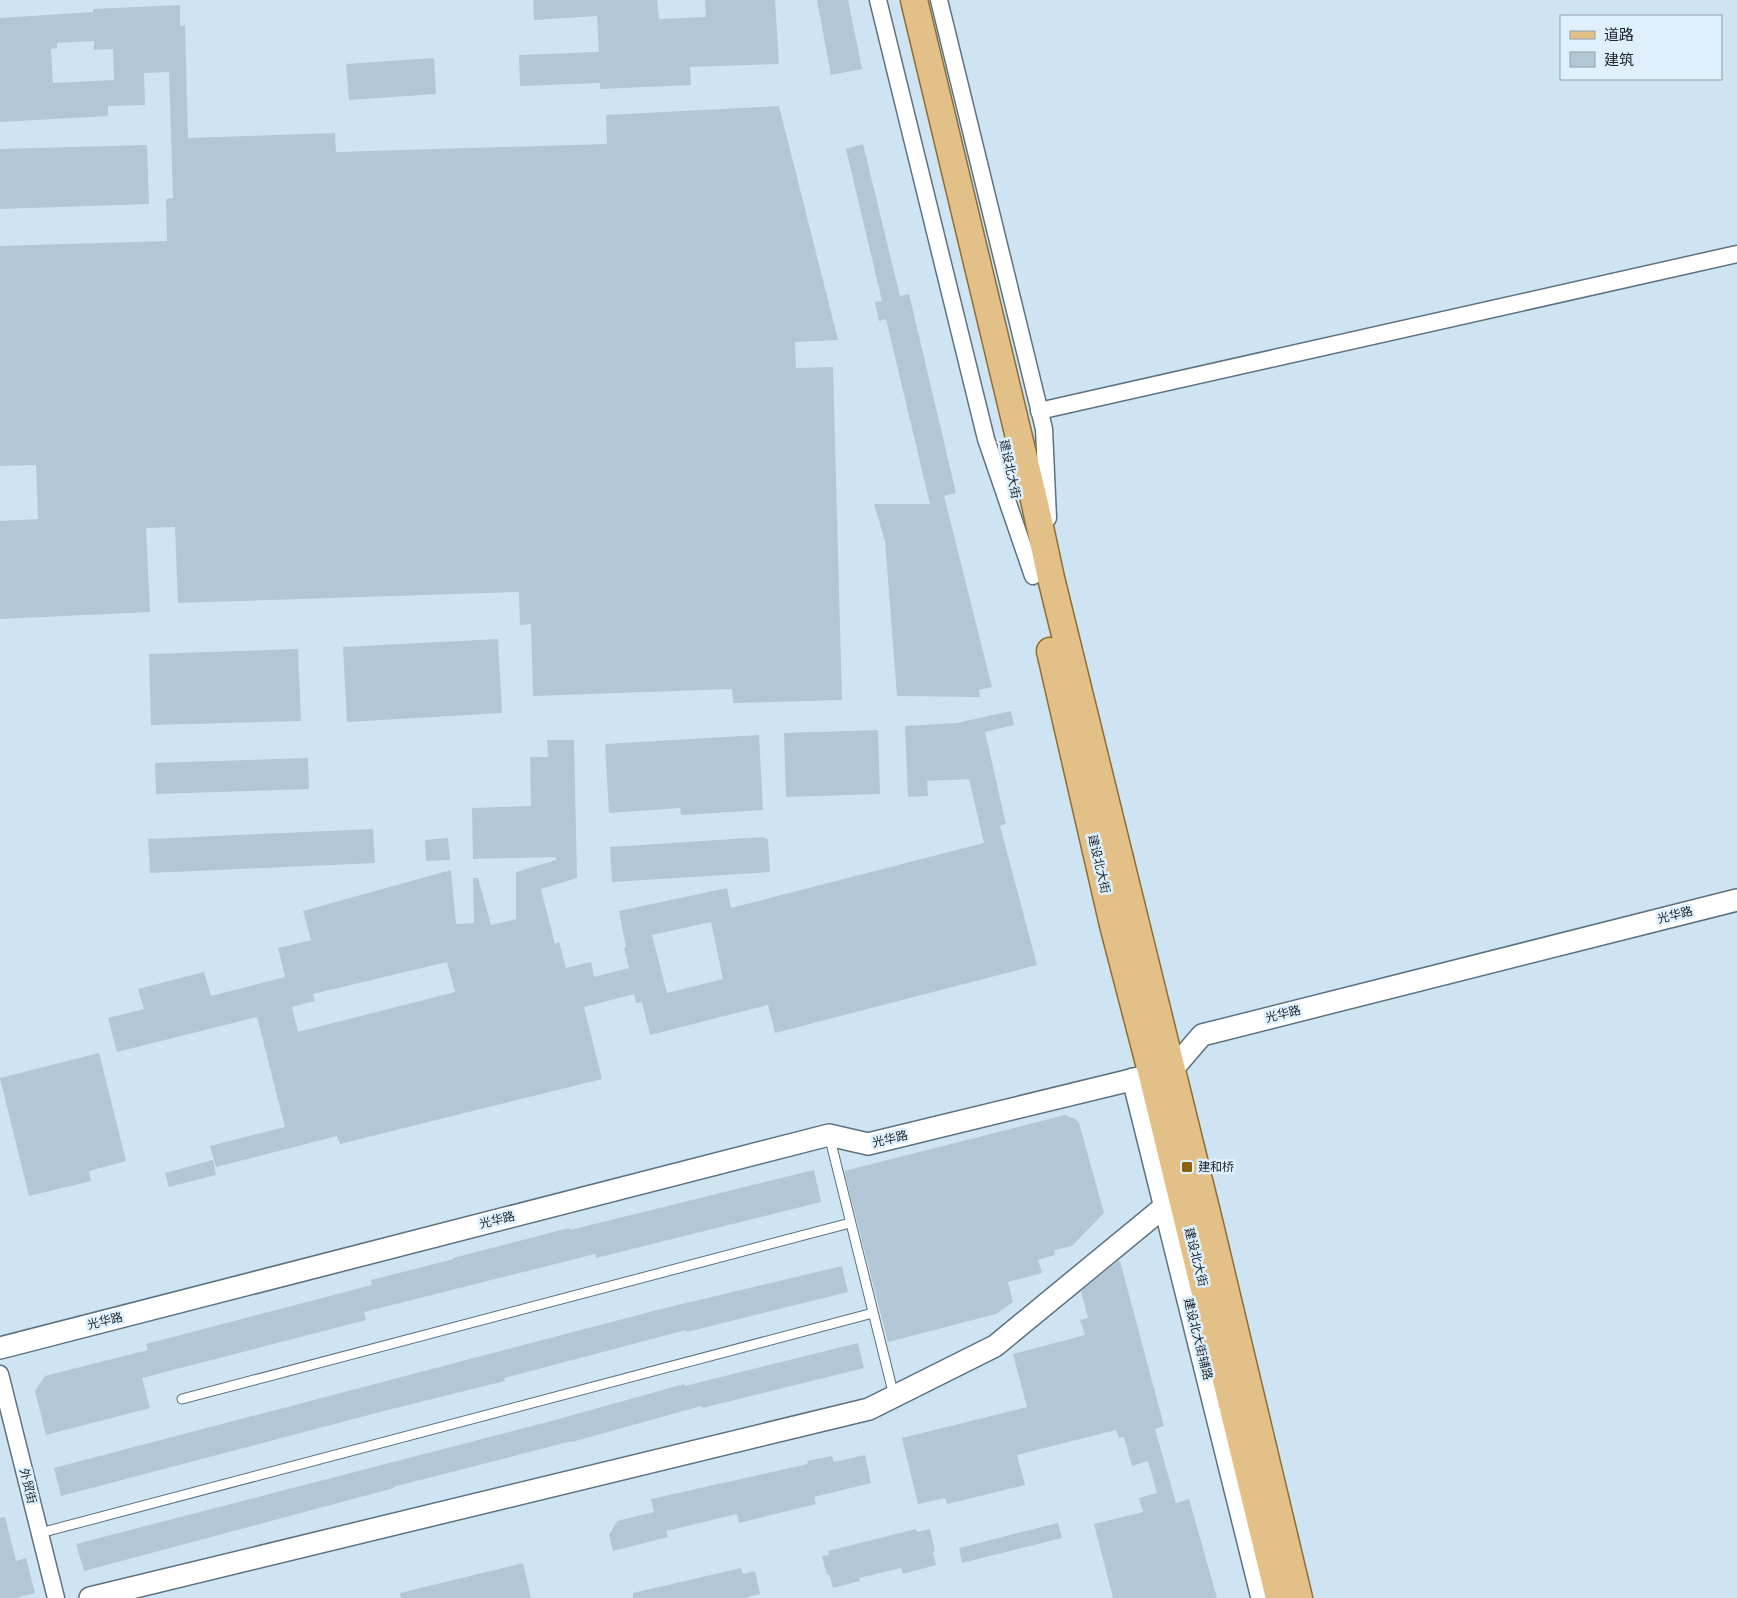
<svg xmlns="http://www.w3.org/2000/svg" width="1737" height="1598" viewBox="0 0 1737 1598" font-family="Inter,'Noto Sans SC',sans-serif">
  <rect width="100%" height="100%" fill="#cee4f3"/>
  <g fill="#b2c7d6" fill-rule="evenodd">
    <polygon points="533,0 657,0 659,19 706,17 705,0 775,0 779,64 690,67 691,85 600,89 600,83 520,86 519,55 599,52 597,16 534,20"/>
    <polygon points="817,0 848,0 862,69 831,75"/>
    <path d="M180 5V26L185 25 188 138 335 133 336 152 607 144 606 115 779 106 838 340 795 342 796 368 833 367 842 700 733 703 732 689 533 696 531 624 520 625 519 592 178 603 175 527 146 528 150 612 0 619V521L38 519 36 465 0 466V246L167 241 166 199 173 198 169 72 144 73 145 105 108 106V116L0 122V18L93 12V9ZM94 41V50L113 49 114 80 53 83 51 49 57 48V43Z"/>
    <polygon points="434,58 436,94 349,100 346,64"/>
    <polygon points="863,144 900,296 909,294 956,493 944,496 992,687 979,690 980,697 897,696 885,541 874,504 930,504 886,319 879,321 875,302 882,301 846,149"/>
    <polygon points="147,145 149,204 0,209 0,149"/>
    <polygon points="498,639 502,713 347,722 343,647"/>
    <polygon points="298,649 301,721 151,725 149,654"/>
    <path d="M1011 711 1014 725 985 732 1006 824 1000 826 1037 965 775 1033 768 1005 650 1035 642 1002 636 1003 634 994 584 1007 602 1079 340 1144 337 1136 216 1167 210 1146 285 1127 257 1017 117 1052 108 1018 144 1009 138 989 204 972 211 996 285 977 278 948 311 940 303 911 451 870 456 924 474 923 473 878H478L491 925 516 919V872L556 860V857L473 859 472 808 531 806 530 757H548L547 740H574L577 878 541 889 555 944 559 942 566 968 591 962 594 977 629 968 624 948 626 947 619 911 727 888 731 908 984 843 969 779 927 781 928 796 908 797 905 726 957 723ZM711 922 723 979 667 993 652 935ZM447 962 455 992 298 1032 292 1007 315 1001 313 994Z"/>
    <polygon points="878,730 880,794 786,797 784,733"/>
    <polygon points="759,735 763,810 681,815 680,808 609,813 605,744"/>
    <polygon points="308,758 309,789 156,794 155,763"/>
    <polygon points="373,829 375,863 150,873 148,839"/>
    <polygon points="765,837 765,839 768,839 770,872 612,882 610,847"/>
    <polygon points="448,838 450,860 426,861 425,840"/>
    <polygon points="99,1053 126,1161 89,1171 91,1181 29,1196 0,1078"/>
    <polygon points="1065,1115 1075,1119 1079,1123 1104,1213 1072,1246 1054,1250 1055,1255 1038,1260 1042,1273 1008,1282 1013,1302 996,1314 888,1342 844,1171"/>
    <polygon points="213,1160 216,1175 169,1187 165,1173"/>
    <polygon points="814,1170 821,1202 596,1258 595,1254 364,1312 366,1320 142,1378 150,1408 46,1435 35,1391 45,1376 148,1350 146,1344 372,1285 371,1280 454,1259 453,1258 569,1228 570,1230"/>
    <polygon points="1118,1261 1120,1261 1164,1426 1155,1429 1176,1503 1189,1499 1217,1598 1113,1598 1094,1524 1143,1512 1139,1498 1157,1493 1148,1461 1132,1466 1124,1437 1119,1438 1116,1430 1017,1455 1025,1485 947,1504 945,1498 918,1504 902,1438 1027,1407 1013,1354 1085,1335 1080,1320 1088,1318 1081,1291"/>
    <polygon points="842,1266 848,1292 687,1332 686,1330 504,1378 505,1381 384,1411 61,1496 54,1468 665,1308"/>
    <polygon points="858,1343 864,1368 702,1408 701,1406 572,1442 572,1441 393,1487 394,1488 84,1571 76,1544 555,1420 684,1384 685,1386"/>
    <polygon points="865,1455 871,1483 814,1497 816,1504 739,1523 737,1514 666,1531 668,1537 613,1551 609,1535 617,1521 654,1512 651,1499 808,1464 807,1461 832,1456 834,1462"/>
    <polygon points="5,1517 16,1561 26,1558 35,1593 16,1598 0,1598 0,1518"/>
    <polygon points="1058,1523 1062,1538 962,1563 959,1548"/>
    <polygon points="916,1529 917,1532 930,1529 935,1551 933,1552 936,1565 903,1574 901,1568 859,1578 860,1581 833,1588 829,1574 827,1575 822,1556 829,1555 828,1551"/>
    <polygon points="523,1563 531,1598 401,1598 400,1593"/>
    <polygon points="741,1568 743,1574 755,1571 760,1594 744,1598 633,1598 633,1593"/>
  </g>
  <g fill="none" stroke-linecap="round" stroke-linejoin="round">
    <g stroke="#5d717e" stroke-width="11">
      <g id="service">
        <polyline points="829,1135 894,1396"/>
        <polyline points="182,1399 850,1223"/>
        <polyline points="40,1533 873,1313"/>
      </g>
    </g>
    <g stroke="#5d717e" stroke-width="19">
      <g id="minor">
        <polyline points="878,0 986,439 1033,576"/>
        <polyline points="939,0 1044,429 1048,518"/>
        <polyline points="1039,411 1737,254"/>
        <polyline points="0,1374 56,1598"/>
      </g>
    </g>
    <g stroke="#5d717e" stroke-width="24">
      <g id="tertiary">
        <polyline points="1133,1079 1262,1598"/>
        <polyline points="0,1348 829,1135 868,1144 1172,1070 1202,1035 1737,900"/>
        <polyline points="90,1598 869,1409 995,1346 1181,1193"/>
      </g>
    </g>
    <g stroke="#8f6e33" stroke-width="29">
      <g id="primary">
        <polyline points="914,0 1035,504 1051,578 1211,1229 1299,1598"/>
        <polyline points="1050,651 1113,925 1152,1075 1279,1598"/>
      </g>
    </g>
    <use href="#service" stroke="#fff" stroke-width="9"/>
    <use href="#minor" stroke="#fff" stroke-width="16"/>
    <use href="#tertiary" stroke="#fff" stroke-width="21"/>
    <use href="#primary" stroke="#e2c088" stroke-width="26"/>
  </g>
  <rect fill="#8e6108" stroke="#dff0fd" stroke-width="2" x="1181" y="1161" width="12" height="12" rx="2.5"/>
  <g text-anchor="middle" stroke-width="5" stroke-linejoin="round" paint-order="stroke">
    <g font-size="12" fill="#1b2329" stroke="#dff0fd">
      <text transform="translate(1010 469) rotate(78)" y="4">建设北大街</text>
      <text transform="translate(1099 864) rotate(77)" y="4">建设北大街</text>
      <text transform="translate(1675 915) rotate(-14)" y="4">光华路</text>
      <text transform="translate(1283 1014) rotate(-14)" y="4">光华路</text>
      <text transform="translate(890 1139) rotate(-13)" y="4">光华路</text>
      <text transform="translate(497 1220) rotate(-14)" y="4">光华路</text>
      <text transform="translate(1196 1257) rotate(76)" y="4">建设北大街</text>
      <text transform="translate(105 1321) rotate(-14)" y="4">光华路</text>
      <text transform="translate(1198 1339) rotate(76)" y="4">建设北大街辅路</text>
      <text transform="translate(28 1486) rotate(76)" y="4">外贸街</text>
    </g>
    <g font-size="12" fill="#1b2329" stroke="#dff0fd" text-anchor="start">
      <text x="1198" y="1171">建和桥</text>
    </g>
  </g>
  <rect x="1560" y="15" width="162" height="65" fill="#dff0fd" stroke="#919ea8"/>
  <rect x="1570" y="31" width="25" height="8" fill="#e2c088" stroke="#919ea8"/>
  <text x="1604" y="40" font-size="15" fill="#1b2329">道路</text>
  <rect x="1570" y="52" width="25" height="15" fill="#b2c7d6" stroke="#919ea8"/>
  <text x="1604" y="65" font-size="15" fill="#1b2329">建筑</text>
</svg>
